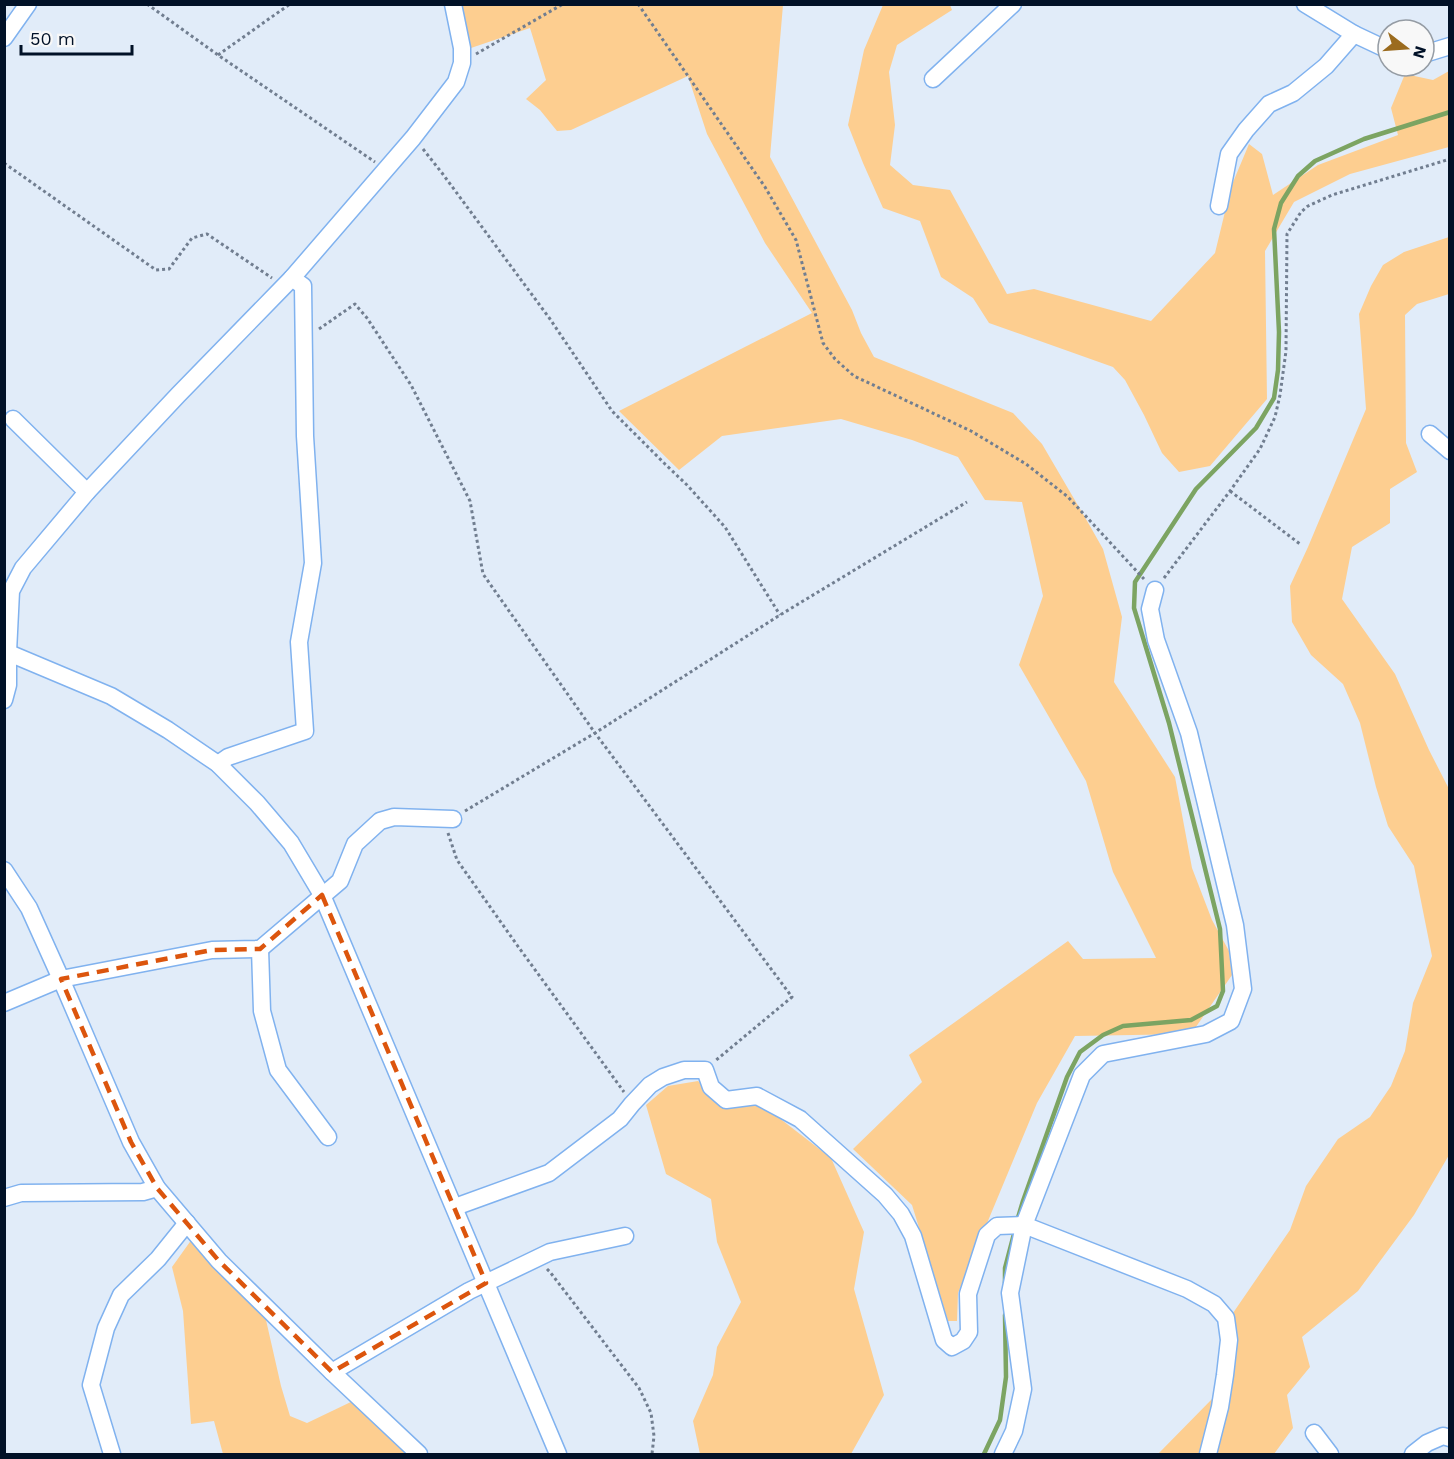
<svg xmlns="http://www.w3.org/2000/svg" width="1454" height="1459" viewBox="0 0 1454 1459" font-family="'Work Sans',sans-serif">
  <rect width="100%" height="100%" fill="#e1ecf9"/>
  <g fill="#fdce90">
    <polygon points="460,5 783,5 770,157 852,310 861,333 874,357 1013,413 1042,444 1090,526 1103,549 1122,617 1114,682 1175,777 1192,868 1212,920 1229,951 1232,975 1191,1034 1075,1036 1037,1103 958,1293 957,1321 948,1321 912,1205 853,1149 922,1082 909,1055 1068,941 1083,959 1156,958 1113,872 1086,781 1019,665 1043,596 1022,502 985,500 958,457 912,440 841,419 722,436 679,470 619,411 812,313 765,243 707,134 688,76 571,130 557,131 540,110 526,99 546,80 530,28 468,49"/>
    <polygon points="883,5 950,5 952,10 897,45 889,72 895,125 890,165 913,185 950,190 1007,294 1034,289 1151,321 1215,253 1231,187 1249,144 1262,154 1273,195 1318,165 1398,135 1391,108 1405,74 1433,80 1449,71 1449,147 1350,174 1294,202 1265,251 1267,399 1210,466 1179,472 1162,453 1144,415 1125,380 1113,367 989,323 973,298 941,277 920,221 883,208 863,163 848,125 864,50"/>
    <polygon points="1449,237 1449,294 1417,304 1405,315 1406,443 1417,472 1390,489 1390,523 1352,547 1342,599 1395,674 1429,750 1449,789 1449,1155 1414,1215 1358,1291 1302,1337 1310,1367 1287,1395 1293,1428 1274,1454 1158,1454 1212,1399 1233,1313 1290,1230 1306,1186 1338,1139 1370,1117 1391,1086 1405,1051 1413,1003 1432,956 1414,866 1388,826 1376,787 1360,723 1343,684 1311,655 1292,622 1290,586 1308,547 1366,409 1359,314 1371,286 1383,265 1404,252"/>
    <polygon points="698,1081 724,1104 750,1103 774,1114 831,1158 864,1232 854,1289 884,1395 851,1454 700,1454 693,1421 713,1375 717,1347 741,1302 717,1242 711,1199 666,1174 646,1105 668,1086"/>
    <polygon points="192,1239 266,1320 281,1386 290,1416 307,1423 355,1400 414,1454 223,1454 214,1421 191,1424 183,1311 172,1267"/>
  </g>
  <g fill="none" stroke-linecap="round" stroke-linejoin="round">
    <g stroke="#7ca462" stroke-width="4.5">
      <polyline points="1017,1221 1023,1201 1067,1077 1080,1052 1103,1035 1123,1026 1191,1020 1217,1006 1223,991 1220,929 1169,723 1134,608 1135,582 1196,489 1256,428 1274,398 1278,370 1279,332 1274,229 1281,203 1298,176 1315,161 1364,139 1450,112"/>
      <polyline points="1005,1283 1005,1268 1015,1230"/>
      <polyline points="984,1454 1000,1420 1006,1377 1005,1315"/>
    </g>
    <g stroke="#80b2ef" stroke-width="19">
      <g id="minor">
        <polyline points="1305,4 1354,34 1388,50"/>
        <polyline points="4,38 28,4"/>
        <polyline points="1424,54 1450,46"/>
        <polyline points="933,79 1013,4"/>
        <polyline points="1219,206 1229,154 1246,130 1269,104 1293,93 1326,66 1354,34"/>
        <polyline points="13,419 87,492"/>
        <polyline points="1430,434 1450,451"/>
        <polyline points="4,651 111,696 168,730 218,764 257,803 291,843 322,895 558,1454"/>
        <polyline points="4,700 8,685 8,652 11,591 23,568 87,492 178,395 292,278 413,138 456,82 462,63 462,48 453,4"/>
        <polyline points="218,764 228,757 305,731 299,642 313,563 305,436 303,286 292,278"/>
        <polyline points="4,870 29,908 61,979 131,1142 157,1188 219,1261 332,1372 419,1454"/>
        <polyline points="260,949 262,1011 278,1070 328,1137"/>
        <polyline points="4,1003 61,979 212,950 260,949 340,881 355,844 380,821 394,817 453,819"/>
        <polyline points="4,1198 21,1193 143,1192 157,1188"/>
        <polyline points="455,1207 549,1173 620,1119 632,1104 650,1085 663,1077 684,1070 705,1070 711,1087 726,1100 757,1096 800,1119 885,1195 901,1214 913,1236 944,1340 952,1347 963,1341 969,1332 968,1294 987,1235 997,1226 1024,1225 1187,1289 1214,1304 1226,1318 1229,1340 1225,1375 1220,1407 1208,1454"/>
        <polyline points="332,1372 469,1291 550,1252 625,1236"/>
        <polyline points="1314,1433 1330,1454"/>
        <polyline points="112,1454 91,1385 106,1328 121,1295 158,1259 187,1223"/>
        <polyline points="1003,1454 1014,1431 1023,1389 1010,1293 1024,1225 1082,1075 1103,1054 1206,1034 1231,1021 1243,989 1235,925 1189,733 1156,640 1150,609 1155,590"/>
        <polyline points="1413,1454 1427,1443 1443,1436 1450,1438"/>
      </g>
    </g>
    <g stroke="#717e90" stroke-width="3" stroke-dasharray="3 3" stroke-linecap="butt">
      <polyline points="147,4 218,55 375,162"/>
      <polyline points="638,4 765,187 796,240 823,343 835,359 854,376 971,431 1026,464 1068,497 1144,579"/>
      <polyline points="476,54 563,4"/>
      <polyline points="218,55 290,4"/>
      <polyline points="423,149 442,173 550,319 612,411 665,464 687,485 725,527 780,615"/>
      <polyline points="4,163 156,270 169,269 192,238 207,234 272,278"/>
      <polyline points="319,329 355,304 367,318 411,385 470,501 483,574 595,733 792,997 715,1061"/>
      <polyline points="1230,491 1300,544"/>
      <polyline points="1164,578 1230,491 1260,449 1275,417 1280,395 1286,351 1287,234 1301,212 1308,206 1332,195 1450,159"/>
      <polyline points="465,811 595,733 780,615 967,502"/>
      <polyline points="448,833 457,860 517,945 624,1092"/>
      <polyline points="547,1269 550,1272 639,1388 651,1413 654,1436 652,1454"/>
    </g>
    <use href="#minor" stroke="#fff" stroke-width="16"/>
  </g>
  <path fill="none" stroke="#dc550d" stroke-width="4.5" stroke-dasharray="12 8" stroke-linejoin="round" d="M322 895 486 1283 332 1372 219 1261 157 1188 131 1142 61 979 212 950 260 949Z"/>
  <rect width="1454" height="1459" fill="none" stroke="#011127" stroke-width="12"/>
  <g transform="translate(1406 48) rotate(107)"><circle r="28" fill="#f8f8f8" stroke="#959ca4" stroke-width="1.5"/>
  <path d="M0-4.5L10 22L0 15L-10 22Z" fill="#9b6b1e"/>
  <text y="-9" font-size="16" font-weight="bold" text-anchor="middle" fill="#011127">N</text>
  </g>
  <path d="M21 45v9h111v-9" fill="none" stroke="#011127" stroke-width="3"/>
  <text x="30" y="45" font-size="18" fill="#011127" stroke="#f8f8f8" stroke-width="4.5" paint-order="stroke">50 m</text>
</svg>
